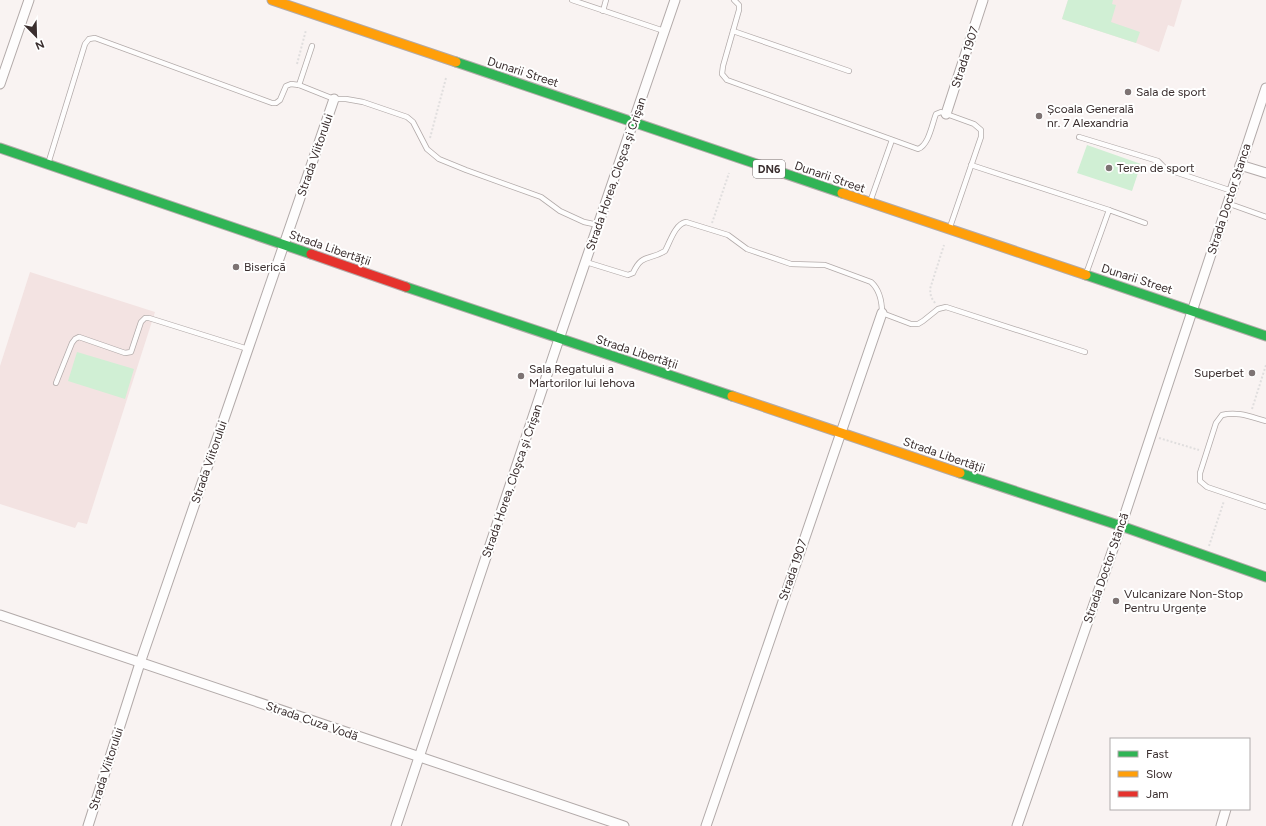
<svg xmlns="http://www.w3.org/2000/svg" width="1266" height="826" viewBox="0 0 1266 826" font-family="Figtree,sans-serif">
  <rect width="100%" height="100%" fill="#f9f3f2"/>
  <g fill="#f3e3e2">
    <polygon points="1068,0 1182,0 1174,27 1168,25 1159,52 1136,43 1062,19"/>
    <polygon points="30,272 155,312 87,524 78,522 75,528 0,504 0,366"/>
  </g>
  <g fill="#d0efd4">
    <polygon points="1068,0 1113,0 1112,4 1116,5 1111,22 1140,32 1136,43 1062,19"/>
    <polygon points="1087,145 1141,164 1132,191 1077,173"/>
    <polygon points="77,352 134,369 125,399 68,381"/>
  </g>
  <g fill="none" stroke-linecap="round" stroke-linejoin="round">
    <g stroke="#b2aaa9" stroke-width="6">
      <g id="lane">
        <polyline points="572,0 664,31"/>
        <path d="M734 0 739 5V10L723 66 722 74 727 80 918 149C929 145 932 124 936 114L941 112 974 124 981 130V137L950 227"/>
        <polyline points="603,11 606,0"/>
        <polyline points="733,31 849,71"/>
        <polyline points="299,85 312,46"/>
        <polyline points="1079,137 1158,161 1166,169 1232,191"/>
        <polyline points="48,164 85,44 89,39 95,38 272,103 276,103 280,100 286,86 291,84 299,85 334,99 346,99 363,102 407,117 413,122 427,149 439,159 466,170 541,197 560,211 584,222 598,225"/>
        <polyline points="971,165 1109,210"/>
        <polyline points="870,202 892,140"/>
        <polyline points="1227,203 1266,217"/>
        <path d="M586 262 628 275 633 273C642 253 649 261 665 251 670 242 675 224 686 222L728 235 747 249 791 264 825 265 871 282C880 290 882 301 882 313L911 324H918L923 321 938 309 946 307 1085 352"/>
        <polyline points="1086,274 1109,210 1145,223"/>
        <polyline points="56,383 72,343 75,339 79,337 125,353 131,352 141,322 145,318 149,318 248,349"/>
        <path d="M1266 421C1251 417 1238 411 1222 415L1216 423 1200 473V481L1207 487 1266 507"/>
      </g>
    </g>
    <g stroke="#b2aaa9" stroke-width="11">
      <g id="street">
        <polyline points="0,84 29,0"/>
        <polyline points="946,114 983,0"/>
        <polyline points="1240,165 1266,173"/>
        <polyline points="0,615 624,826"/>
        <polyline points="88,826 140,663 334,99"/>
        <polyline points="396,826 559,339 675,0"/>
        <polyline points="706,826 882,313"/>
        <polyline points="1017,826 1121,526 1266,88"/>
        <polyline points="1221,826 1226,809"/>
      </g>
    </g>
    <g stroke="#b2aaa9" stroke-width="11">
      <g id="fast">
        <polyline points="456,62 842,193"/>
        <polyline points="0,148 311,254"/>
        <polyline points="1086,275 1266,336"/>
        <polyline points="406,287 732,396"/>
        <polyline points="960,473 1121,526 1266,577"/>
      </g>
    </g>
    <g stroke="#b2aaa9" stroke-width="11">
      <g id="slow">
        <polyline points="272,0 456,62"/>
        <polyline points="842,193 1086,275"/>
        <polyline points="732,396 960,473"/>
      </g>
    </g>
    <g stroke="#b2aaa9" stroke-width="11">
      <polyline id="jam" points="311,254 406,287"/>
    </g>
    <g stroke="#e0dede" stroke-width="2" stroke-dasharray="2 2" stroke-linecap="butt">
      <polyline points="297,64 306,30"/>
      <polyline points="430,138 446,78"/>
      <polyline points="712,223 729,173"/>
      <polyline points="935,303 931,297 930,289 944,245"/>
      <polyline points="1252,409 1266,365"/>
      <polyline points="1159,438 1199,450"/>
      <polyline points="1209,546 1224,501"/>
    </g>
    <use href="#lane" stroke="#fefdfd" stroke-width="4.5"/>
    <use href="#street" stroke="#fefdfd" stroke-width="9"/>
    <use href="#fast" stroke="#30b455" stroke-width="9"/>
    <use href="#slow" stroke="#ff9f0a" stroke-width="9"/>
    <use href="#jam" stroke="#e5322d" stroke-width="9"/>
  </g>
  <g fill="#7d7373" stroke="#fff" stroke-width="1.5">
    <circle cx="1128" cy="92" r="4"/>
    <circle cx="1039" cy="116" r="4"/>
    <circle cx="1109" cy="168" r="4"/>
    <circle cx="236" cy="267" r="4"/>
    <circle cx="1252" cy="373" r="4"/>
    <circle cx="521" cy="376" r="4"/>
    <circle cx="1116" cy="601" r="4"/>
  </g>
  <g text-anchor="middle" stroke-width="4" stroke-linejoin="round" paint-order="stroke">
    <rect fill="#fff" stroke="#756d6d" stroke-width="1" x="753" y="160" width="32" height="18" rx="3"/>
    <g font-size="11" font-weight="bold" fill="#3a2e2e">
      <text x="769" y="173">DN6</text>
    </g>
    <g font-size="12" fill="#3a2e2e" stroke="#fff">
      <text transform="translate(965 57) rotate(-72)" y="4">Strada 1907</text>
      <text transform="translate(523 72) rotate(18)" y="4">Dunarii Street</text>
      <text transform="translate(315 155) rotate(-71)" y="4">Strada Viitorului</text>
      <text transform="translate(616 174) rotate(-71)" y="4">Strada Horea, Cloşca şi Crişan</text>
      <text transform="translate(830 177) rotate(19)" y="4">Dunarii Street</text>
      <text transform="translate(1229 199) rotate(-72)" y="4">Strada Doctor Stanca</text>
      <text transform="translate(330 248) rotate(19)" y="4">Strada Libertății</text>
      <text transform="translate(1137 279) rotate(18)" y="4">Dunarii Street</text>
      <text transform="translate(637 352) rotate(18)" y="4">Strada Libertății</text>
      <text transform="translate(944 455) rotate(19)" y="4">Strada Libertății</text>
      <text transform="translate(209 462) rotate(-71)" y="4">Strada Viitorului</text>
      <text transform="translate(512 481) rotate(-71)" y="4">Strada Horea, Cloşca şi Crişan</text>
      <text transform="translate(1106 568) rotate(-71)" y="4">Strada Doctor Stâncă</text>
      <text transform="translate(793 570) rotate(-71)" y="4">Strada 1907</text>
      <text transform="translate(312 721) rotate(19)" y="4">Strada Cuza Vodă</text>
      <text transform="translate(106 769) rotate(-72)" y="4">Strada Viitorului</text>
    </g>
    <g font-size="12" fill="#3a2e2e" stroke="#fff" text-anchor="start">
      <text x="1136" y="96">Sala de sport</text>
      <text x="1047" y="113">Școala Generală<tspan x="1047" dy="14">nr. 7 Alexandria</tspan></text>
      <text x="1117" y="172">Teren de sport</text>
      <text x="244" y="271">Biserică</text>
      <text x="529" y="373">Sala Regatului a<tspan x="529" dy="14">Martorilor lui Iehova</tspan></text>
      <text x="1244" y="377" text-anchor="end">Superbet</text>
      <text x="1124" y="598">Vulcanizare Non-Stop<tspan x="1124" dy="14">Pentru Urgențe</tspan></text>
    </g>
  </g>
  <rect x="1110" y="738" width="140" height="72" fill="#ffffff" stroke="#b0abab"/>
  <rect x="1118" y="751" width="20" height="6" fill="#30b455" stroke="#b0abab"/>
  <text x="1146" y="758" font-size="12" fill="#3a2e2e">Fast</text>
  <rect x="1118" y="771" width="20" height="6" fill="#ff9f0a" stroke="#b0abab"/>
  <text x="1146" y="778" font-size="12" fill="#3a2e2e">Slow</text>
  <rect x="1118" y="791" width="20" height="6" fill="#e5322d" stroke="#b0abab"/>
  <text x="1146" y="798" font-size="12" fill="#3a2e2e">Jam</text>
  <g transform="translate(36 36) rotate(157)" stroke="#ffffff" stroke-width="3" paint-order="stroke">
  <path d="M0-3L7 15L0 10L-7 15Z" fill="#3a2e2e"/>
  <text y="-6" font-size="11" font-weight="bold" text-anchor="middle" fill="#3a2e2e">N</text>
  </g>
</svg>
